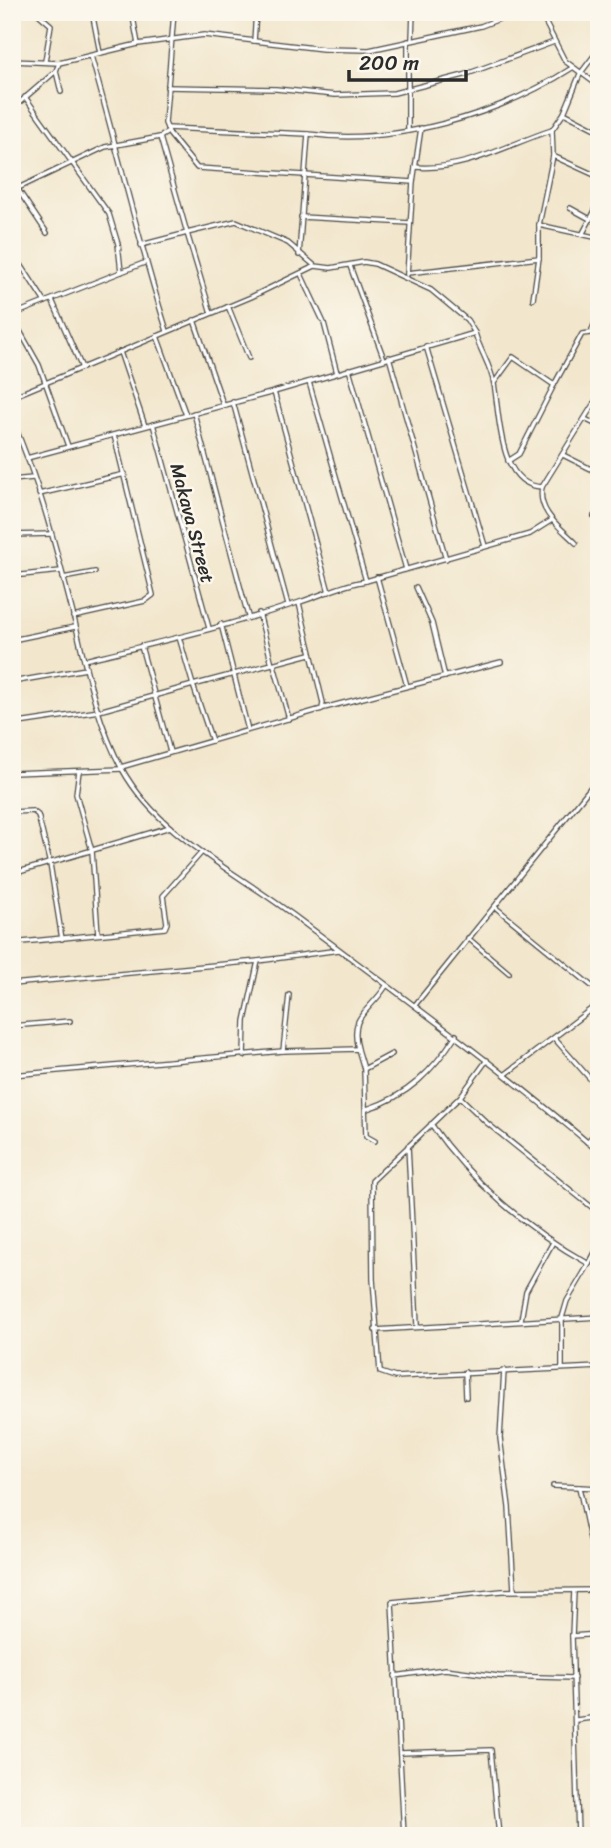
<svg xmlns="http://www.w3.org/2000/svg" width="611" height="1848" viewBox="0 0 611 1848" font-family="Sriracha,sans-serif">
  <rect width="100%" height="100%" fill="#fbf7ec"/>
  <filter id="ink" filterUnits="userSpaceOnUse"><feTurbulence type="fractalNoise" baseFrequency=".0143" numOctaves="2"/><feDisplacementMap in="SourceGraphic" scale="14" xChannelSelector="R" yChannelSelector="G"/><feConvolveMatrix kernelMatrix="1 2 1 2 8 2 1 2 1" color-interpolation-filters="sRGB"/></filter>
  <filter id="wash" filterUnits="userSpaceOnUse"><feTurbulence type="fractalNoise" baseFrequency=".00686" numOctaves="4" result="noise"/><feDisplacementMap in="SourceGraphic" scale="28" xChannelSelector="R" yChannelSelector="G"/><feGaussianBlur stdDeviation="1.57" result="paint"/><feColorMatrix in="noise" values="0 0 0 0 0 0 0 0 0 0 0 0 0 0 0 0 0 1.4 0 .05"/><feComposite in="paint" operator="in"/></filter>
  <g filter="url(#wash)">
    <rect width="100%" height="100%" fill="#f2e6cc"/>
  </g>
  <g filter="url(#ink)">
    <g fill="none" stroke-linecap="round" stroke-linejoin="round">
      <g stroke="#494743" stroke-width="6">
        <g id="street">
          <polyline points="36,12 51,25 45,61"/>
          <polyline points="92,12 100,53"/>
          <polyline points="132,12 138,44"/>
          <polyline points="174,12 165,123 170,135 197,168 413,182"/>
          <polyline points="540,12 565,61 599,86"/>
          <polyline points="412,39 413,12"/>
          <polyline points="254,41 256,12"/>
          <polyline points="408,41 408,129"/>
          <path d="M91 56C117 147 138 240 167 331"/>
          <polyline points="12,61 59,63 138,44 204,35 323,49 369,50 481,26 517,12"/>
          <polyline points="56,71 61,92"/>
          <polyline points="167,87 276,89 335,95 394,93 464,75 554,42"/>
          <polyline points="25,97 109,214 118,244 121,272"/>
          <polyline points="12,109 56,71 59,63"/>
          <polyline points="564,113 599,131"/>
          <polyline points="167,128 308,134 299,255"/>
          <path d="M308 134C394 146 499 115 572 68"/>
          <polyline points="553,156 599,177"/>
          <path d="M415 167C465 171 506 145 552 130"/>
          <polyline points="17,188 47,233"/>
          <polyline points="12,191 105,147 160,137 168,132"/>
          <polyline points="570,208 590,219"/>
          <polyline points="301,217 410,223"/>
          <polyline points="539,225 599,238"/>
          <polyline points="583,233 599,203"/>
          <polyline points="141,245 187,233 160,137"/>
          <polyline points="12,251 45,302"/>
          <polyline points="350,266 384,359"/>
          <polyline points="407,273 539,258 539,225 553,156 552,130 564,113 580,74 599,49"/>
          <polyline points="301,274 324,323 337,373"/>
          <polyline points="407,275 413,182 421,128"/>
          <polyline points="533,299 539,258"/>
          <polyline points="52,300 82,368"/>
          <polyline points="228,306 249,358"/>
          <polyline points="211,313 187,233 236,221 288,243 315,266 331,268 364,262 375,264 431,290 467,320 475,333"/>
          <polyline points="12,315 144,263"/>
          <polyline points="12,317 39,365 68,446"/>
          <polyline points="194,320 223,404"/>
          <polyline points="592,330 599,313"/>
          <polyline points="157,336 186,415"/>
          <polyline points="426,346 485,546"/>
          <polyline points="120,352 145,426"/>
          <polyline points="389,357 446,559"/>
          <polyline points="349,369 406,569"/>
          <polyline points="309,382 366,581"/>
          <polyline points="494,383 513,357 554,385 519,454 508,461"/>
          <polyline points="554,385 582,334 599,332"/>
          <polyline points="274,392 329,592"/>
          <polyline points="12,397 251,297 315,266"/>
          <polyline points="233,402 288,605"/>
          <polyline points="194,413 248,616"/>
          <polyline points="585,419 599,426"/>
          <path d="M12 420C40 483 57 552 74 618 86 668 97 723 122 769 159 836 234 870 293 915 397 993 501 1068 599 1152"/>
          <polyline points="153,424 209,628"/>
          <polyline points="563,455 599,473"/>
          <path d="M27 458 274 392 475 333C480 351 491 366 494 384 500 414 498 486 542 487L599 395"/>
          <polyline points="12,480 33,478"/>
          <path d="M542 487C537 512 560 527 576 543"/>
          <polyline points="39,494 125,474"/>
          <polyline points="594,516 599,519"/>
          <polyline points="12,535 51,534"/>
          <polyline points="12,576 61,571"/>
          <polyline points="377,577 407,686"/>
          <polyline points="63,578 95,572"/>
          <polyline points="416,587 432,623 445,677"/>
          <polyline points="259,613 272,664 310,654"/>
          <polyline points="73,617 145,601 153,595 114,435"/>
          <polyline points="221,624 248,730"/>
          <polyline points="12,640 75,627"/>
          <polyline points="141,646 170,752"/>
          <path d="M84 660C156 643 230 626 300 602 322 595 343 584 366 581L530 534 552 520"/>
          <polyline points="274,665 289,719"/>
          <polyline points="12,682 86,669"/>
          <polyline points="324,708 501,662"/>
          <polyline points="12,724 99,711 193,685 179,637"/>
          <polyline points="212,741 193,685 272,664"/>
          <polyline points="121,767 322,709 323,703 299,603"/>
          <polyline points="79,771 76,794 92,851 98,934"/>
          <polyline points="12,773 122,769"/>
          <polyline points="12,812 33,811 38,815 50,864 62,939"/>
          <polyline points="12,874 170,827"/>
          <polyline points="495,907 599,992"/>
          <polyline points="468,938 509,973"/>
          <polyline points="12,943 165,928 167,923 163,896 202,852"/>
          <polyline points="12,984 258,961"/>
          <polyline points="415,1005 599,777"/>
          <polyline points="12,1026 70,1021"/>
          <polyline points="554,1038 599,1089"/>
          <path d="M358 1049C349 1014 369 1013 386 986"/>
          <polyline points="283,1051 289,995"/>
          <polyline points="244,1056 245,1021 258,961 339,950"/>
          <polyline points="487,1060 460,1097 372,1181 373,1279 380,1372 395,1377 599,1367"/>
          <polyline points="364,1069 392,1054"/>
          <polyline points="506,1074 599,1003"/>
          <polyline points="12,1075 283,1051 358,1049 364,1069 366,1136 375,1141"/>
          <polyline points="461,1098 487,1123 599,1213"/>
          <path d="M367 1109C408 1096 433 1071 456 1035"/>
          <path d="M431 1124C471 1182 528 1230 589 1264L599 1245"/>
          <polyline points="587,1142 599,1129"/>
          <polyline points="408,1146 417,1325"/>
          <polyline points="521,1320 526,1291 552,1244"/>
          <polyline points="375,1330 599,1317"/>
          <polyline points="562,1368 562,1318 567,1301 589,1264"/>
          <polyline points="504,1370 500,1438 509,1507 514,1590"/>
          <polyline points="465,1372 466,1397"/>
          <polyline points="553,1486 579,1487"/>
          <polyline points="599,1488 579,1487 599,1581"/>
          <polyline points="574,1591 572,1636 599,1634"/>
          <polyline points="572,1636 578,1836"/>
          <polyline points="395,1676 445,1669 498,1676 574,1678"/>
          <polyline points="576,1720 599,1717"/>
          <polyline points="400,1753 491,1750 499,1836"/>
          <polyline points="404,1836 392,1602 502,1591 599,1590"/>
        </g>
      </g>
      <use href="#street" stroke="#fff" stroke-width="3.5"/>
    </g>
  </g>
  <g text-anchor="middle" stroke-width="5" stroke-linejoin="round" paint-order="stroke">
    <g font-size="19" fill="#2b2b2b" stroke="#fbf7ec">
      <text transform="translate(193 523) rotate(75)" y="7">Makava Street</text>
    </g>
  </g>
  <rect width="611" height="1848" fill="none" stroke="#fbf7ec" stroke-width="42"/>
  <path d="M349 70v10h117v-10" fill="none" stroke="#2b2b2b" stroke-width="3.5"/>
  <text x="359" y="70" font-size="21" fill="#2b2b2b" stroke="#fbf7ec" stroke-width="5" paint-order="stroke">200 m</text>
</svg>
